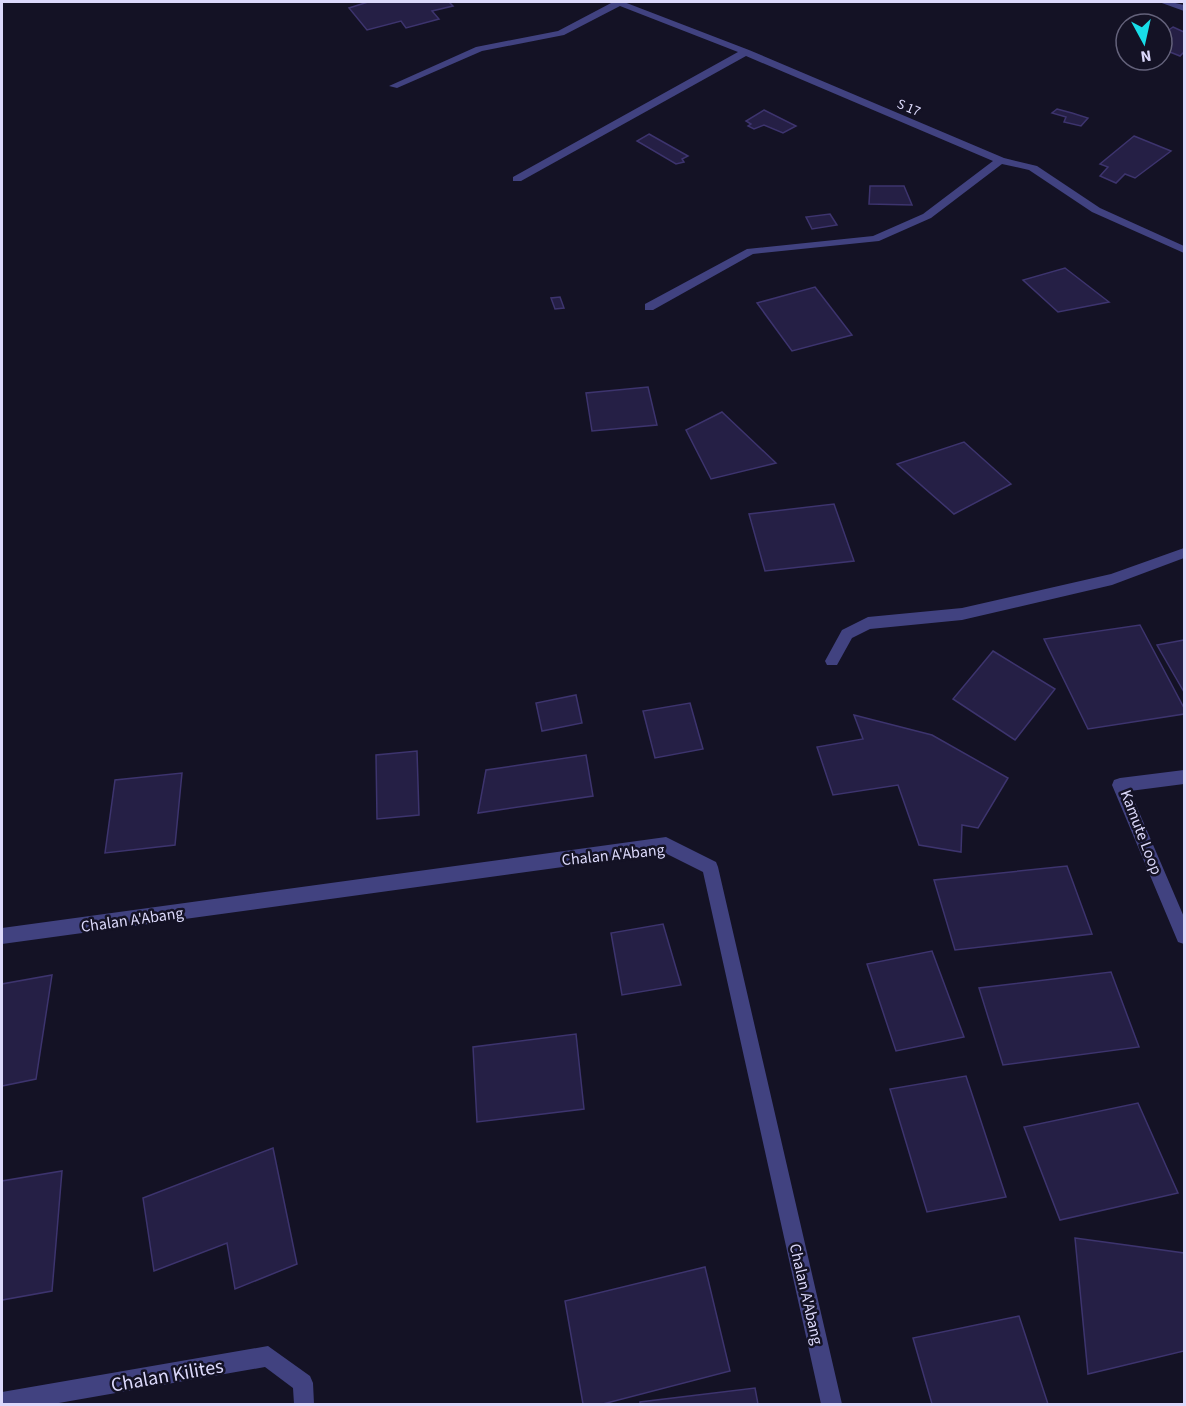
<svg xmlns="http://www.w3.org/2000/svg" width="1186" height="1406" viewBox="0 0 1186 1406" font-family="'Source Sans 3',sans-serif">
  <rect width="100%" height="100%" fill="#141225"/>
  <g fill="#251f45" stroke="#3d346e" stroke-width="1.5">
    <polygon points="368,2 449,2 453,6 432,11 439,19 406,28 401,21 367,30 349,8"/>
    <polygon points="1173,27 1184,32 1184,52 1180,56 1165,50 1162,51 1162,35"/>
    <polygon points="1057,109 1072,113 1088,118 1081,126 1064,122 1066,117 1052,113"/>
    <polygon points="764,110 796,126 783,133 764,125 754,129 748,126 751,124 746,121"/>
    <polygon points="649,134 688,156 682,159 684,162 676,164 637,141"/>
    <polygon points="1134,136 1171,151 1135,178 1125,174 1116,183 1100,176 1108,167 1100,164"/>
    <polygon points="870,186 904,186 912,205 869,204"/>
    <polygon points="830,214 837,225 812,229 806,217"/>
    <polygon points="1065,268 1109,302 1058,312 1023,280"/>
    <polygon points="815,287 852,335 792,351 757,303"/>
    <polygon points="560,297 564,308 555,309 551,298"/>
    <polygon points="648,387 657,425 592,431 586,393"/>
    <polygon points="722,412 776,463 711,479 686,430"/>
    <polygon points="964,442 1011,484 954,514 897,464"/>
    <polygon points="834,504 854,561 765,571 749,514"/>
    <polygon points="1140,625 1184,708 1184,714 1088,729 1044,639"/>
    <polygon points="1184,640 1184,692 1157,645"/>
    <polygon points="993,651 1055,689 1015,740 953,699"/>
    <polygon points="576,695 582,723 542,731 536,703"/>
    <polygon points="690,703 703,749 655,758 643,711"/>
    <polygon points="854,715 932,735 1008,778 978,828 962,825 961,852 919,845 898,785 833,795 817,747 863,739"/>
    <polygon points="417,751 419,815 377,819 376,755"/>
    <polygon points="586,755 593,796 478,813 486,770"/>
    <polygon points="182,773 175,845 105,853 115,780"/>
    <polygon points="1067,866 1092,934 955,950 934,880"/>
    <polygon points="663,924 681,985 622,995 611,933"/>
    <polygon points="932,951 964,1037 896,1051 867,964"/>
    <polygon points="1111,972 1139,1047 1003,1065 979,988"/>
    <polygon points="52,975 36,1079 2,1086 2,984"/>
    <polygon points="576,1034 584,1109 477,1122 473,1047"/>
    <polygon points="966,1076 1006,1197 927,1212 890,1089"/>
    <polygon points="1138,1103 1178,1193 1060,1220 1024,1127"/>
    <polygon points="273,1148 297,1264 235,1289 227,1243 154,1271 143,1198"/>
    <polygon points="62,1171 52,1291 2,1300 2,1181"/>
    <polygon points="1075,1238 1184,1253 1184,1351 1088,1374"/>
    <polygon points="705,1267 730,1371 603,1404 583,1404 565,1301"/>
    <polygon points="1019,1316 1048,1404 932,1404 913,1338"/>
    <polygon points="755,1388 758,1404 640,1404 640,1402"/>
  </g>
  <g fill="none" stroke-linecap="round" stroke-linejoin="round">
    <g fill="#414280" fill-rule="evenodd">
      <polygon points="613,2 624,2 749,50 1004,158 1037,166 1100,208 1184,246 1184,253 1092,212 1029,170 1002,164 931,218 879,241 753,254 653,310 645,310 645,304 747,249 873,236 923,214 993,161 746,56 521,181 513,181 513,177 738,52 620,6 564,35 482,51 397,88 389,86 476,47 558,31"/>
      <polygon points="1159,2 1171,2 1184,5 1184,11"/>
      <polygon points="1184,548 1184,558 1112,585 962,620 870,629 852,638 837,665 827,665 825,661 842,630 868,617 962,608 1111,574"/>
      <polygon points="1184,770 1184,784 1130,791 1184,917 1184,944 1178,942 1112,785 1114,780 1120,778"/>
      <polygon points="666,837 716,862 718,867 842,1404 821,1404 703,872 665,853 2,944 2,928"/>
      <polygon points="268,1346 310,1376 313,1383 314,1404 294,1404 293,1388 265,1367 53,1404 2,1404 2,1392"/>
    </g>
  </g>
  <g text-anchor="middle" stroke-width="5" stroke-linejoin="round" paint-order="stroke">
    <g font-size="14" fill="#dcd9fb" stroke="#141225">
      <text transform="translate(909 107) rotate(23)" y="5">S 17</text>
    </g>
    <g font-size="16" fill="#dcd9fb" stroke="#141225">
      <text transform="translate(1142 832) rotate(69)" y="6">Kamute Loop</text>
      <text transform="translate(613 854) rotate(-6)" y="6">Chalan A'Abang</text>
      <text transform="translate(132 919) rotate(-8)" y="6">Chalan A'Abang</text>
      <text transform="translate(807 1294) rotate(77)" y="6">Chalan A'Abang</text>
    </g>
    <g font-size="20" fill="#dcd9fb" stroke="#141225">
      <text transform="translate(167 1375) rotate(-10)" y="7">Chalan Kilites</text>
    </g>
  </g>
  <rect width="1186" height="1406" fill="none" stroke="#dcd9fb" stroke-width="6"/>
  <g transform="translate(1144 42) rotate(172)"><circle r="28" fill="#141225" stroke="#64627b" stroke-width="1.5"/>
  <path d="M0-4.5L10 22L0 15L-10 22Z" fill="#18dee9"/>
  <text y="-9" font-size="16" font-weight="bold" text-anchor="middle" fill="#dcd9fb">N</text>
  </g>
</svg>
